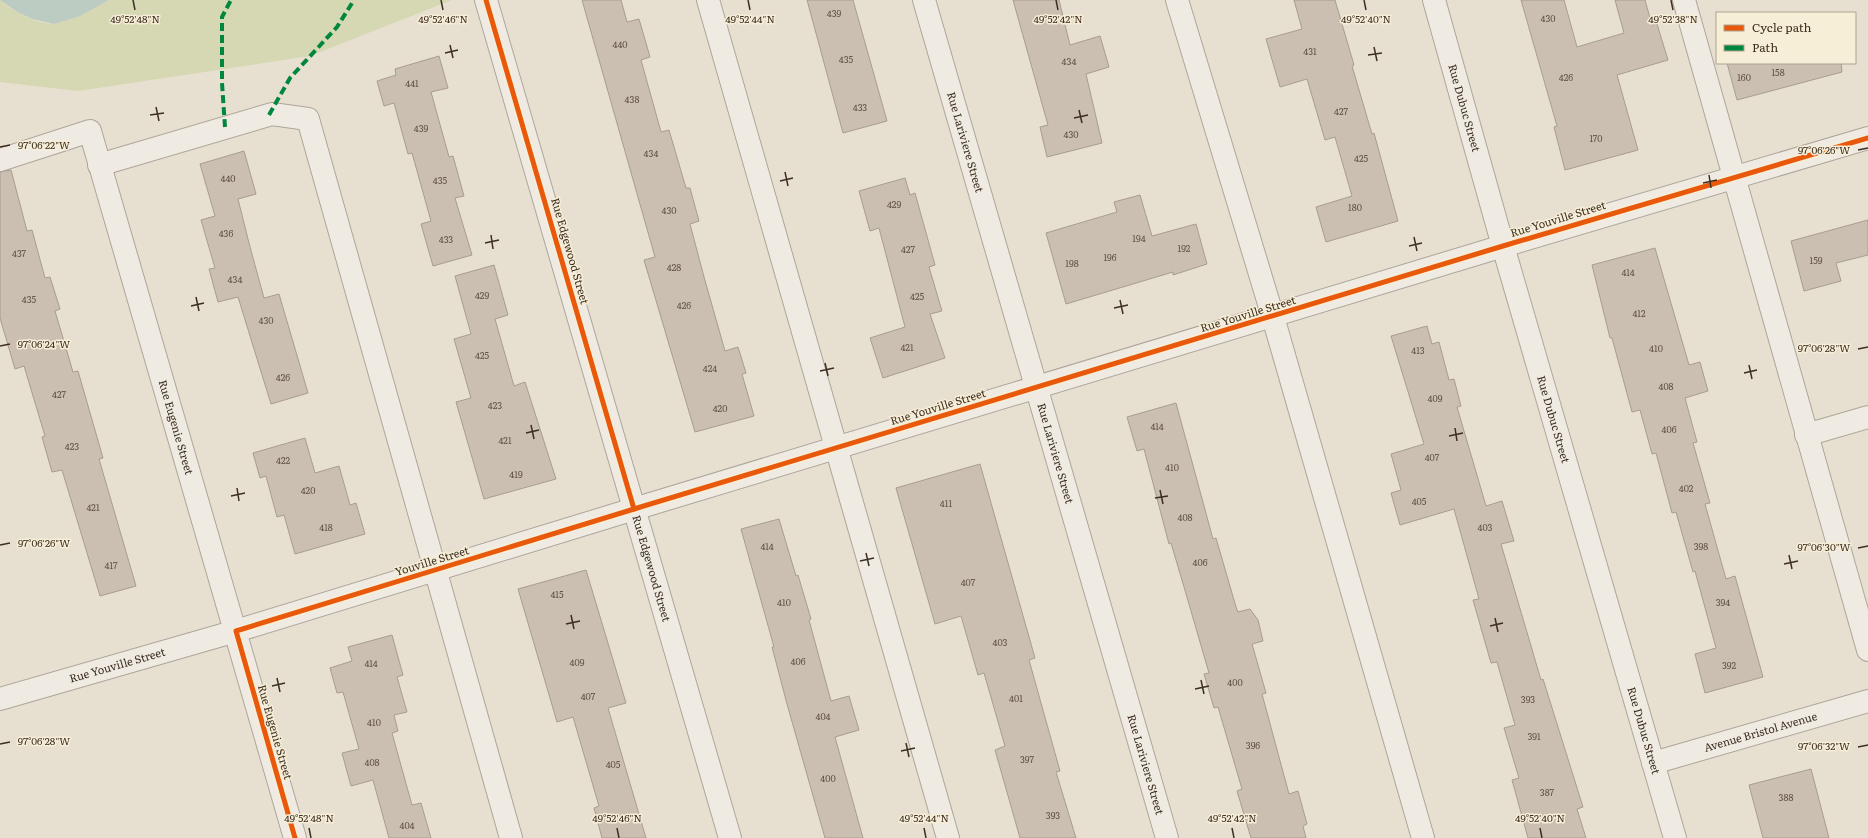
<svg xmlns="http://www.w3.org/2000/svg" width="1868" height="838" viewBox="0 0 1868 838" font-family="Literata,serif">
  <rect width="100%" height="100%" fill="#e7e0d1"/>
  <path fill="#d6d7b3" d="M0 0C10 10 41 27 56 23 74 19 93 9 109 0H452L310 56 78 91 0 82Z"/>
  <polygon fill="#bcccc2" points="0,0 109,0 80,16 54,24 32,19 17,12"/>
  <g fill="#cbbfb2" stroke="#a89c90">
    <polygon points="582,0 621,0 627,22 639,19 650,57 641,60 661,132 669,130 686,188 690,188 699,221 690,224 704,277 725,351 738,347 746,373 742,374 754,416 695,432 644,260 655,257"/>
    <polygon points="807,0 853,0 887,121 843,133"/>
    <polygon points="1013,0 1059,0 1070,45 1100,36 1109,67 1086,74 1102,143 1047,157 1040,127 1048,125"/>
    <polygon points="1294,0 1335,0 1354,65 1352,66 1372,134 1374,133 1398,221 1326,242 1316,207 1352,196 1335,137 1325,140 1307,79 1280,87 1266,39 1302,29"/>
    <polygon points="1521,0 1564,0 1577,47 1624,33 1615,0 1645,0 1652,25 1657,24 1668,60 1617,75 1638,150 1565,170 1554,127 1557,126"/>
    <polygon points="439,56 448,88 431,92 449,157 453,156 464,196 455,198 472,255 433,266 421,224 431,221 412,153 408,154 394,103 384,106 377,81 396,75 395,69"/>
    <polygon points="1727,63 1841,63 1842,72 1737,100"/>
    <polygon points="244,151 256,194 238,199 250,247 264,298 279,294 308,393 271,404 238,297 218,302 209,269 215,268 201,220 215,216 200,164"/>
    <polygon points="11,170 27,231 32,230 45,278 50,277 60,309 55,311 73,372 78,371 103,458 99,459 136,586 100,596 62,470 52,472 42,437 45,436 24,366 15,369 0,318 0,172"/>
    <polygon points="905,178 910,195 915,193 935,265 929,267 942,311 930,314 945,358 883,378 870,338 905,327 879,228 870,231 859,191"/>
    <polygon points="1140,195 1152,236 1196,224 1207,264 1173,275 1173,272 1066,304 1046,233 1117,212 1114,202"/>
    <polygon points="1868,220 1868,255 1836,263 1841,281 1804,291 1791,241"/>
    <polygon points="1655,248 1689,365 1700,362 1708,391 1685,398 1697,442 1693,443 1710,503 1705,504 1726,579 1735,576 1763,677 1705,693 1695,654 1716,648 1695,571 1693,572 1676,512 1672,513 1656,453 1652,454 1640,410 1632,412 1612,338 1610,338 1592,265"/>
    <polygon points="494,265 508,315 495,319 514,386 525,382 556,479 484,499 456,402 471,398 454,339 471,334 455,276"/>
    <polygon points="1427,326 1432,344 1439,342 1449,380 1454,379 1461,406 1457,407 1486,506 1502,501 1514,541 1501,544 1541,680 1543,679 1583,807 1577,809 1586,838 1528,838 1512,780 1519,778 1504,728 1515,725 1497,662 1491,663 1473,600 1479,599 1454,509 1400,525 1391,493 1401,490 1391,454 1424,444 1391,336"/>
    <polygon points="1176,403 1213,539 1216,538 1236,607 1238,612 1250,609 1258,620 1263,641 1252,644 1266,693 1262,694 1289,794 1298,791 1307,824 1303,826 1306,838 1251,838 1237,791 1242,789 1218,707 1214,708 1204,674 1209,673 1184,587 1171,543 1169,544 1144,449 1137,451 1127,417"/>
    <polygon points="305,438 315,473 339,466 350,505 356,503 365,534 295,554 284,515 277,517 266,476 260,478 253,453"/>
    <polygon points="980,464 1035,658 1029,660 1060,771 1056,772 1076,838 1020,838 995,750 1005,746 984,673 978,675 961,616 935,624 896,488"/>
    <polygon points="779,519 796,576 798,575 811,619 809,620 831,701 849,696 859,730 835,737 863,838 825,838 787,704 772,647 774,647 741,529"/>
    <polygon points="586,570 626,703 608,708 646,838 602,838 594,808 599,806 573,717 557,722 518,589"/>
    <polygon points="392,635 403,675 397,677 407,712 394,715 398,731 392,733 412,805 421,803 431,838 389,838 373,780 351,786 342,753 359,749 343,692 337,693 330,668 352,661 348,647"/>
    <polygon points="1811,769 1829,838 1763,838 1749,785"/>
  </g>
  <g fill="none" stroke-linecap="round" stroke-linejoin="round">
    <g stroke="#ada599" stroke-width="24">
      <g id="minor">
        <path id="s1" d="M486 0 730 838"/>
        <polyline points="708,0 948,838"/>
        <path id="s2" d="M924 0 1167 838"/>
        <polyline points="1177,0 1273,317 1423,838"/>
        <path id="s3" d="M1434 0 1503 246 1675 838"/>
        <polyline points="1684,0 1868,650"/>
        <path id="s4" d="M0 160 90 131 295 838"/>
        <polyline points="99,165 272,114 308,119 511,838"/>
        <polyline points="1806,435 1868,417"/>
        <path id="s5" d="M0 699 236 631 634 509 1503 246 1868 138"/>
        <path id="s6" d="M1653 763 1868 701"/>
      </g>
    </g>
    <use href="#minor" stroke="#efebe3" stroke-width="22"/>
    <g stroke="#00873e" stroke-width="4" stroke-dasharray="8 4" stroke-linecap="butt">
      <polyline points="269,115 290,78 337,27 354,0"/>
      <polyline points="225,127 222,83 222,17 231,0"/>
    </g>
    <g stroke="#f7eed8" stroke-width="8">
      <g id="cycleway">
        <polyline points="486,0 634,509"/>
        <polyline points="295,838 236,631 634,509 1503,246 1868,138"/>
      </g>
    </g>
    <use href="#cycleway" stroke="#e8590c" stroke-width="5"/>
  </g>
  <path fill="none" stroke="#3d2e20" stroke-width="1.5" d="M133 0 135 10M441 0 443 10M748 0 750 10M1056 0 1058 10M1364 0 1366 10M1671 0 1673 10M450 45 453 58M1374 47 1377 61M445 53 458 50M1368 55 1382 53M156 107 159 121M1079 110 1082 123M150 115 164 113M1074 118 1088 115M0 147 10 145M1858 150 1868 148M785 172 788 186M1709 175 1711 188M780 181 793 178M1703 183 1717 180M491 235 493 249M1414 237 1417 251M485 243 499 240M1409 246 1422 243M196 297 199 311M1120 300 1123 314M191 306 204 303M1114 308 1128 305M0 346 10 344M1858 349 1868 347M825 363 828 376M1749 365 1752 379M820 371 834 368M1744 373 1757 370M531 425 534 439M1455 428 1457 441M526 433 539 430M1449 436 1463 433M237 488 239 501M1160 490 1163 504M231 496 245 493M1155 498 1168 496M0 545 10 543M1858 548 1868 546M866 553 869 566M1789 555 1792 569M860 561 874 558M1784 564 1798 561M571 615 574 629M1495 618 1498 632M566 624 580 621M1490 626 1503 623M277 678 280 692M1201 680 1204 694M272 686 285 683M1195 689 1209 686M906 743 909 757M0 744 10 742M1858 747 1868 745M901 751 915 748M309 828 311 838M617 828 619 838M924 828 926 838M1232 828 1234 838M1540 828 1542 838"/>
  <g text-anchor="middle" stroke-width="3" stroke-linejoin="round" paint-order="stroke">
    <g font-size="9" fill="#605244">
      <text x="834" y="17">439</text>
      <text x="1548" y="22">430</text>
      <text x="620" y="48">440</text>
      <text x="1310" y="55">431</text>
      <text x="846" y="63">435</text>
      <text x="1069" y="65">434</text>
      <text x="1778" y="76">158</text>
      <text x="1566" y="81">426</text>
      <text x="1744" y="81">160</text>
      <text x="412" y="87">441</text>
      <text x="632" y="103">438</text>
      <text x="860" y="111">433</text>
      <text x="1341" y="115">427</text>
      <text x="421" y="132">439</text>
      <text x="1071" y="138">430</text>
      <text x="1596" y="142">170</text>
      <text x="651" y="157">434</text>
      <text x="1361" y="162">425</text>
      <text x="228" y="182">440</text>
      <text x="440" y="184">435</text>
      <text x="894" y="208">429</text>
      <text x="1355" y="211">180</text>
      <text x="669" y="214">430</text>
      <text x="226" y="237">436</text>
      <text x="1139" y="242">194</text>
      <text x="446" y="243">433</text>
      <text x="1184" y="252">192</text>
      <text x="908" y="253">427</text>
      <text x="19" y="257">437</text>
      <text x="1110" y="261">196</text>
      <text x="1816" y="264">159</text>
      <text x="1072" y="267">198</text>
      <text x="674" y="271">428</text>
      <text x="1628" y="276">414</text>
      <text x="235" y="283">434</text>
      <text x="482" y="299">429</text>
      <text x="917" y="300">425</text>
      <text x="29" y="303">435</text>
      <text x="684" y="309">426</text>
      <text x="1639" y="317">412</text>
      <text x="266" y="324">430</text>
      <text x="907" y="351">421</text>
      <text x="1656" y="352">410</text>
      <text x="1418" y="354">413</text>
      <text x="482" y="359">425</text>
      <text x="710" y="372">424</text>
      <text x="283" y="381">426</text>
      <text x="1666" y="390">408</text>
      <text x="59" y="398">427</text>
      <text x="1435" y="402">409</text>
      <text x="495" y="409">423</text>
      <text x="720" y="412">420</text>
      <text x="1157" y="430">414</text>
      <text x="1669" y="433">406</text>
      <text x="505" y="444">421</text>
      <text x="72" y="450">423</text>
      <text x="1432" y="461">407</text>
      <text x="283" y="464">422</text>
      <text x="1172" y="471">410</text>
      <text x="516" y="478">419</text>
      <text x="1686" y="492">402</text>
      <text x="308" y="494">420</text>
      <text x="1419" y="505">405</text>
      <text x="946" y="507">411</text>
      <text x="93" y="511">421</text>
      <text x="1185" y="521">408</text>
      <text x="326" y="531">418</text>
      <text x="1485" y="531">403</text>
      <text x="767" y="550">414</text>
      <text x="1701" y="550">398</text>
      <text x="1200" y="566">406</text>
      <text x="111" y="569">417</text>
      <text x="968" y="586">407</text>
      <text x="557" y="598">415</text>
      <text x="784" y="606">410</text>
      <text x="1723" y="606">394</text>
      <text x="1000" y="646">403</text>
      <text x="798" y="665">406</text>
      <text x="577" y="666">409</text>
      <text x="371" y="667">414</text>
      <text x="1729" y="669">392</text>
      <text x="1235" y="686">400</text>
      <text x="588" y="700">407</text>
      <text x="1016" y="702">401</text>
      <text x="1528" y="703">393</text>
      <text x="823" y="720">404</text>
      <text x="374" y="726">410</text>
      <text x="1534" y="740">391</text>
      <text x="1253" y="749">396</text>
      <text x="1027" y="763">397</text>
      <text x="372" y="766">408</text>
      <text x="613" y="768">405</text>
      <text x="828" y="782">400</text>
      <text x="1547" y="796">387</text>
      <text x="1786" y="801">388</text>
      <text x="1053" y="819">393</text>
      <text x="407" y="829">404</text>
    </g>
    <g font-size="11" fill="#3d2e20" stroke="#f7eed8">
      <text dy="4" stroke="none"><textPath href="#s3" startOffset="112">Rue Dubuc Street</textPath></text>
      <text dy="4" stroke="none"><textPath href="#s2" startOffset="148">Rue Lariviere Street</textPath></text>
      <text transform="translate(1558 219) rotate(-17)" y="4">Rue Youville Street</text>
      <text transform="translate(570 251) rotate(74)" y="4">Rue Edgewood Street</text>
      <text transform="translate(1248 314) rotate(-17)" y="4">Rue Youville Street</text>
      <text transform="translate(938 407) rotate(-17)" y="4">Rue Youville Street</text>
      <text dy="4" stroke="none"><textPath href="#s3" startOffset="436">Rue Dubuc Street</textPath></text>
      <text dy="4" stroke="none"><textPath href="#s4" startOffset="403">Rue Eugenie Street</textPath></text>
      <text dy="4" stroke="none"><textPath href="#s2" startOffset="472">Rue Lariviere Street</textPath></text>
      <text transform="translate(432 561) rotate(-17)" y="4">Youville Street</text>
      <text dy="4" stroke="none"><textPath href="#s1" startOffset="592">Rue Edgewood Street</textPath></text>
      <text dy="4" stroke="none"><textPath href="#s5" startOffset="122">Rue Youville Street</textPath></text>
      <text dy="4" stroke="none"><textPath href="#s3" startOffset="760">Rue Dubuc Street</textPath></text>
      <text transform="translate(275 732) rotate(74)" y="4">Rue Eugenie Street</text>
      <text dy="4" stroke="none"><textPath href="#s6" startOffset="112">Avenue Bristol Avenue</textPath></text>
      <text dy="4" stroke="none"><textPath href="#s2" startOffset="796">Rue Lariviere Street</textPath></text>
    </g>
  </g>
  <g font-size="10" text-anchor="middle" fill="#3d2e20" stroke="#f7eed8" stroke-width="3" stroke-linejoin="round" paint-order="stroke">
    <text x="135" y="23">49°52'48"N</text>
    <text x="443" y="23">49°52'46"N</text>
    <text x="750" y="23">49°52'44"N</text>
    <text x="1058" y="23">49°52'42"N</text>
    <text x="1366" y="23">49°52'40"N</text>
    <text x="1673" y="23">49°52'38"N</text>
    <text x="44" y="149">97°06'22"W</text>
    <text x="1824" y="154">97°06'26"W</text>
    <text x="44" y="348">97°06'24"W</text>
    <text x="1824" y="352">97°06'28"W</text>
    <text x="44" y="547">97°06'26"W</text>
    <text x="1824" y="551">97°06'30"W</text>
    <text x="44" y="745">97°06'28"W</text>
    <text x="1824" y="750">97°06'32"W</text>
    <text x="309" y="822">49°52'48"N</text>
    <text x="617" y="822">49°52'46"N</text>
    <text x="924" y="822">49°52'44"N</text>
    <text x="1232" y="822">49°52'42"N</text>
    <text x="1540" y="822">49°52'40"N</text>
  </g>
  <rect x="1716" y="12" width="140" height="52" fill="#f7eed8" stroke="#ada18e"/>
  <rect x="1724" y="25" width="20" height="6" fill="#e8590c" stroke="#ada18e"/>
  <text x="1752" y="32" font-size="12" fill="#3d2e20">Cycle path</text>
  <rect x="1724" y="45" width="20" height="6" fill="#00873e" stroke="#ada18e"/>
  <text x="1752" y="52" font-size="12" fill="#3d2e20">Path</text>
</svg>
